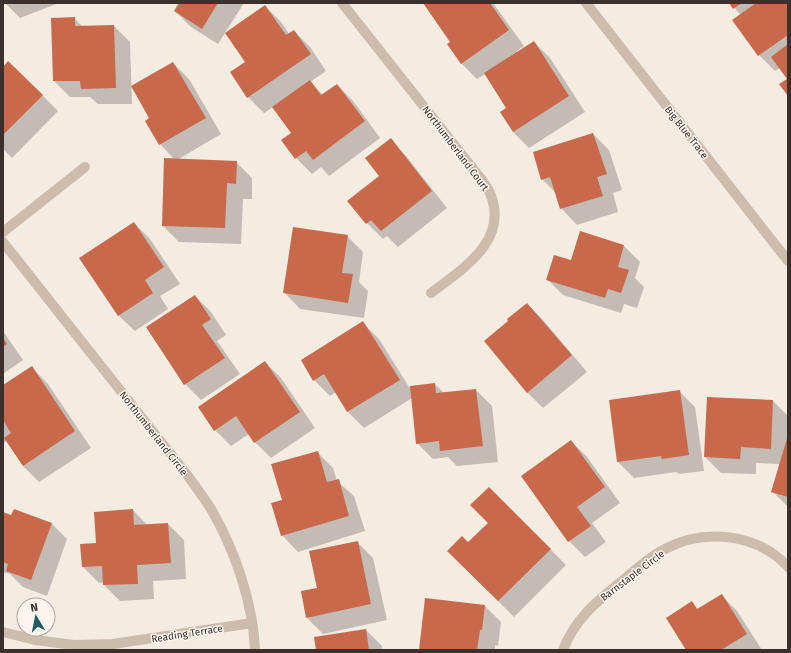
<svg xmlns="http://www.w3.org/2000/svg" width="791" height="653" viewBox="0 0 791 653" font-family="'Fira Sans',sans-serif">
  <rect width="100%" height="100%" fill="#f4ebe1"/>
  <g fill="#0003">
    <polygon points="5,3 59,3 20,18"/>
    <polygon points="133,3 151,3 151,4"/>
    <polygon points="180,3 244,3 218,44 191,27 175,11"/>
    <polygon points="424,3 493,3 524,46 517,51 518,53 534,42 550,58 585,112 529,148 513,132 507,108 485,74 477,79 461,63 452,42"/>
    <polygon points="730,3 788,3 788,78 780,68 775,71 759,55 734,20 741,15"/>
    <polygon points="265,6 281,22 289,34 294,31 310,47 326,71 310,82 323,95 337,85 353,101 380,138 329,176 321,167 312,174 296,158 283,140 292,133 273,107 264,113 248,97 231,73 246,62"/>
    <polygon points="74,18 83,27 114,26 130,42 132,104 98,104 90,97 70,97 54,81"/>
    <polygon points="173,63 189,79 221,134 177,160 236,162 252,178 252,199 243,199 241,244 179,242 163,226 175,160 160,144 150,118"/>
    <polygon points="3,68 42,95 58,111 12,158 3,149"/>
    <polygon points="593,134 609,150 622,190 613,193 618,212 577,225 561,208 556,193 542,179"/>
    <polygon points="390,140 406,156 447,208 398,247 387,236 383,239 367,223"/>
    <polygon points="134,223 150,239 180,284 160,296 168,309 135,331 119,316 80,259"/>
    <polygon points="580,233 624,246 640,262 635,278 644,287 637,308 624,304 621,313 563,295 547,279 571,261"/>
    <polygon points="347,236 363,252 359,282 368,291 364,318 300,309 284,292"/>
    <polygon points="195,296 211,312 226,335 217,341 240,374 201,400 185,384"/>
    <polygon points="527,304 543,320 587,372 543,408 527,392"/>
    <polygon points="363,323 379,339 409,387 435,384 444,393 476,390 492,406 498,462 457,466 448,457 433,459 417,443 412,398 364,428 348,412 336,392 330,396 314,380"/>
    <polygon points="3,331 23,360 3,374"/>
    <polygon points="265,362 281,378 315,428 271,458 255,442 249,434 231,446 215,430"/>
    <polygon points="32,368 48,384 91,448 39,482 23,466 7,441 3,443 3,386"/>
    <polygon points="679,391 695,407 704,471 679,474 676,472 634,478 618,462"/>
    <polygon points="773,401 788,416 788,507 772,491 780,464 756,463 756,474 721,473 705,457"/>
    <polygon points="571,441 587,457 620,503 592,523 606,542 585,557 569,541"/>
    <polygon points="317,452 333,468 337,481 354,496 365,531 298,552 282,535 283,500"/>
    <polygon points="489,488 566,565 514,617 448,551 468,544 489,523"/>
    <polygon points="133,510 147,525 168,524 184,540 186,579 153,581 154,599 120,601 104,585 104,582 99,583 83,567 97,544"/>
    <polygon points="3,513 12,516 51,523 67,539 47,596 23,587 10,574 3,572"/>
    <polygon points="357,542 373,558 387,620 323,634 307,618"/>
    <polygon points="721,595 737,611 762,650 687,650 692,603 699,610"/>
    <polygon points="485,606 501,622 498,646 495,645 495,650 420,650"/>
    <polygon points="366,630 382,646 382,650 317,650"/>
  </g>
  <g fill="#c8694b">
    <polygon points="179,3 218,3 202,29 174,11"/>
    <polygon points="423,3 490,3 509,30 461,64 447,44 450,42"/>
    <polygon points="729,3 742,3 733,9"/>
    <polygon points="756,3 788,3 788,35 758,56 732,20"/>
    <polygon points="265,5 286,35 294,30 311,54 247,98 230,72 245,62 225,33"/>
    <polygon points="75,17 75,26 114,25 116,88 81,89 80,81 53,81 51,18"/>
    <polygon points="534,41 569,96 513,132 500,112 506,108 484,73"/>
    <polygon points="788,44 788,96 779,84 787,79 771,57"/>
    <polygon points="8,61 43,95 3,135 3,67"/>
    <polygon points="173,62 206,118 159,145 145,121 149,118 131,86"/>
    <polygon points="310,80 321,95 337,84 365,121 313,160 306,151 295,159 281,140 291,133 272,107"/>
    <polygon points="593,133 607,174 597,177 603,196 560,209 550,177 541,180 533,152"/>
    <polygon points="391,138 432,191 381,231 371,220 366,224 347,201 379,176 365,158"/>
    <polygon points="164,158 237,161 236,184 227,183 225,228 162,226"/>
    <polygon points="134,222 164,267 145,280 153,293 118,316 79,258"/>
    <polygon points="293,227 348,235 342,273 353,274 348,303 283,293"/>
    <polygon points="580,231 624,245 618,267 629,270 621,293 608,289 605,298 546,280 554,255 571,260"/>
    <polygon points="195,295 211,319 202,325 225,358 184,385 146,327"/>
    <polygon points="527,303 572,355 527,393 484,341 508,321 507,319"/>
    <polygon points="363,321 400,380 347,412 324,374 313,381 301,360"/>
    <polygon points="3,338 7,344 3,347"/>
    <polygon points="265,361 300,412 254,443 236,416 214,431 198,407"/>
    <polygon points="32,366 75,431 23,466 4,438 11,433 3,420 3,385"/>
    <polygon points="435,383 436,393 476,389 483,446 440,451 439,441 416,444 410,386"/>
    <polygon points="680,390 689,455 662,459 661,456 617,462 609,400"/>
    <polygon points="707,397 773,400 771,449 741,447 740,459 704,457"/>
    <polygon points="788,435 788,497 771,492"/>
    <polygon points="571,440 605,487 577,507 591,526 568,542 521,476"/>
    <polygon points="318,451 327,482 339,479 349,516 281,536 271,503 282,500 271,464"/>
    <polygon points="489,487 551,549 498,601 447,551 462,536 468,542 488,523 470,505"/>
    <polygon points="14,509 52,523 31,580 6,571 8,564 3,562 3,512 11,515"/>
    <polygon points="133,509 134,525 168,523 171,563 137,565 138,584 103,585 102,566 82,567 80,544 96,543 94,512"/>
    <polygon points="358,541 371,604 306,618 301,591 317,588 309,551"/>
    <polygon points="722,594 747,634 721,650 686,650 666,618 692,601 697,609"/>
    <polygon points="425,598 485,605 482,630 480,630 477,650 419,650"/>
    <polygon points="366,629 369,650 316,650 314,637"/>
  </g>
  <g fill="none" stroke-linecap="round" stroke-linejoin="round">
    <g stroke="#cdbbac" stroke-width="10">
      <path d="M342 3 482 180C485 184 488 189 490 193 510 241 462 269 431 293"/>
      <polyline points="3,232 85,167"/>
      <path d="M3 242 188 476C196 487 204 498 211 509 235 550 253 603 255 650"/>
      <polyline points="3,632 35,640 74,645 113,644 252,623"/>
      <path d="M563 650C575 619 596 602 621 582 635 570 649 557 665 549 704 528 757 533 788 567"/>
    </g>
    <polyline stroke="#cdbbac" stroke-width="10" points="586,3 788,261"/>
  </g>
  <g text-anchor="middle" stroke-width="3" stroke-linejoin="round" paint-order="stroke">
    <g font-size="10" fill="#3b302b" stroke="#fbf5ee">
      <text transform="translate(687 132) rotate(52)" y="4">Big Blue Trace</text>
      <text transform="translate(456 148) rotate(53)" y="4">Northumberland Court</text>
      <text transform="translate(154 433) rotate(52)" y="4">Northumberland Circle</text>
      <text transform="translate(632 575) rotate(-37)" y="4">Barnstaple Circle</text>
      <text transform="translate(187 633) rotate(-9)" y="4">Reading Terrace</text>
    </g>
  </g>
  <rect width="791" height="653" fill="none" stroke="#3b302b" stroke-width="8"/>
  <g transform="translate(36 617) rotate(350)"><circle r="19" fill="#fbf5ee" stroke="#aea6a0"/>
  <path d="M0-3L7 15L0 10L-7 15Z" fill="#1f5a5e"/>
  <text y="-6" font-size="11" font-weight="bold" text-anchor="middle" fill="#3b302b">N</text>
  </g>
</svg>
